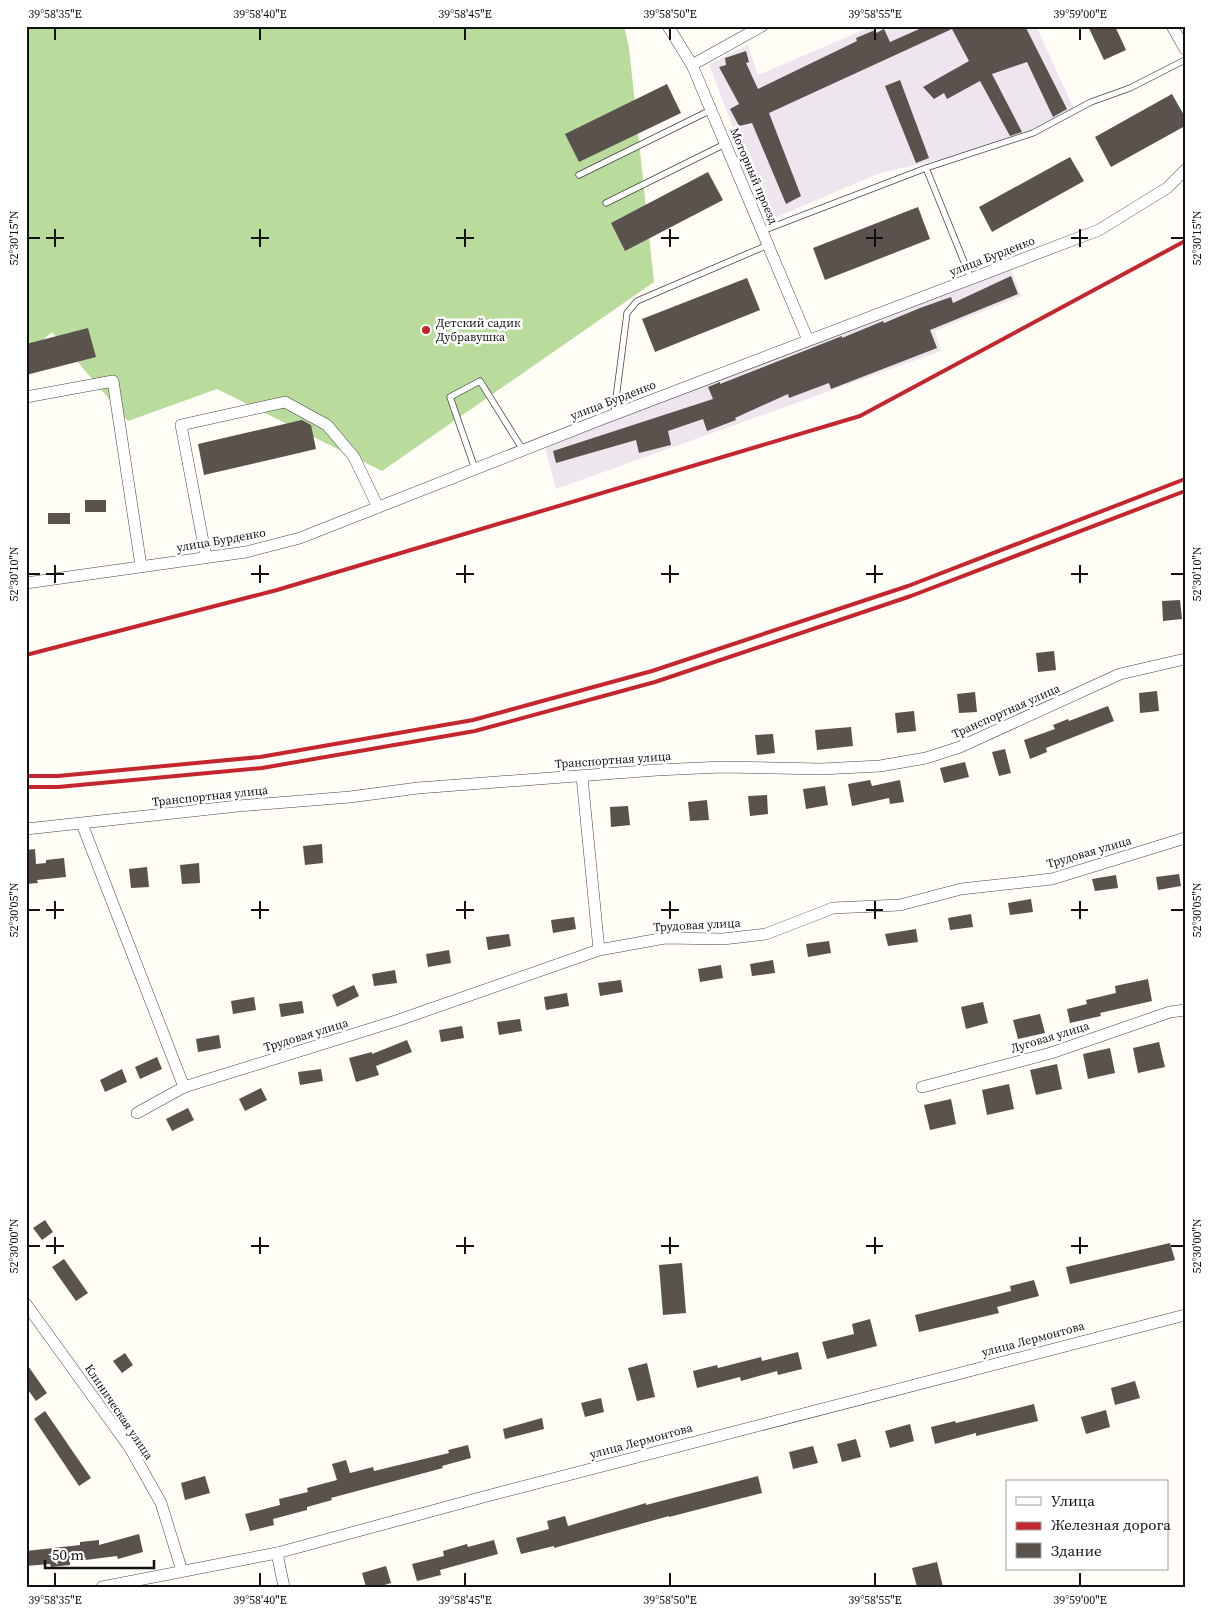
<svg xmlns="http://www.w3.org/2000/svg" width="1211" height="1613" viewBox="0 0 1211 1613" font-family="'Source Serif 4',serif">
  <rect width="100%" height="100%" fill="#fffdf5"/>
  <g fill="#eee6ef">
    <polygon points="873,26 1036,26 1074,109 1006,145 880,173 768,221 709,64 748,45 758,75"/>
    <polygon points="1011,269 1021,296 935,331 941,351 556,489 545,448 719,377"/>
  </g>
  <polygon fill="#b9dc9c" points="26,26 624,26 629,48 654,282 382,471 217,389 128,421 52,332 26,354"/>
  <g fill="#5a524d">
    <polygon points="926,26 1025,26 1067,109 1053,117 1027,62 992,74 1022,132 1010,136 980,81 947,99 944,93 934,99 923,87 969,61 952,29 769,113 801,196 786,204 752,123 739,126 730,109 739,104 719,67 726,65 725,58 746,51 749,62 746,63 758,89 857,41 856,38 875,30 876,33 884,29 890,42"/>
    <polygon points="1088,26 1115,26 1126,50 1104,60"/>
    <polygon points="900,80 929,158 916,163 885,86"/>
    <polygon points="667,84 681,113 579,162 565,134"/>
    <polygon points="1172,94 1185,117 1185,126 1111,167 1095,137"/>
    <polygon points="1070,157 1084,181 992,232 979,207"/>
    <polygon points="708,172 723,200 625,251 611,223"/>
    <polygon points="918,207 930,239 825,280 813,248"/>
    <polygon points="1011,276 1018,294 930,330 937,348 831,389 829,383 789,398 788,394 735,418 736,420 707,431 703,419 668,431 671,445 639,453 636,440 556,463 553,451 713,399 708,387 720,382 720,384 842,336 842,338 883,321 884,323 920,308 951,297 953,303"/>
    <polygon points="747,278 760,310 655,352 642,319"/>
    <polygon points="88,328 96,357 26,375 26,344"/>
    <polygon points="302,420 311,425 316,449 204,475 198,444"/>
    <rect x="85" y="500" width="21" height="12"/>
    <rect x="48" y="513" width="22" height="11"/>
    <polygon points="1180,600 1182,619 1163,621 1162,601"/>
    <polygon points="1054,651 1056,670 1038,672 1036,653"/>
    <polygon points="1157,691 1159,711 1140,713 1139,693"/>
    <polygon points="975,692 977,712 959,713 957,694"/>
    <polygon points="1108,706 1114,721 1046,748 1047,752 1030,759 1024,740 1055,729 1053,725 1068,719 1069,721"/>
    <polygon points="914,711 916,731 897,733 895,713"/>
    <polygon points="851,727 853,746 817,750 815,730"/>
    <polygon points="773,734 775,753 757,755 755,735"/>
    <polygon points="1005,749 1011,773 999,776 992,752"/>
    <polygon points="965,762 969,777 944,783 940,768"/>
    <polygon points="870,780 872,786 900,780 904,802 890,804 889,798 852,806 848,784"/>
    <polygon points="825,786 828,805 806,809 803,789"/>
    <polygon points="767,795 768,814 750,816 748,796"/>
    <polygon points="707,800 709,820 690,821 688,802"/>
    <polygon points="628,806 630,825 611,827 610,807"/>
    <polygon points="322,844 323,863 305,865 303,846"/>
    <polygon points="35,849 36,864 46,863 46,860 64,858 66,877 37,880 38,883 26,884 26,850"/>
    <polygon points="199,863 200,883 182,884 180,865"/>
    <polygon points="147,867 149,887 131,888 129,869"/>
    <polygon points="1179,874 1181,886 1158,890 1156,877"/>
    <polygon points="1116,875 1118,888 1095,891 1092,879"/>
    <polygon points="1031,899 1033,912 1010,915 1008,903"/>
    <polygon points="971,914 973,927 950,930 948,918"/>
    <polygon points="574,917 576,929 553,933 551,920"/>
    <polygon points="916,929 918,942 888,946 885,934"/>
    <polygon points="509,934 511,946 488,950 486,937"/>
    <polygon points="829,941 831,953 808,957 806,944"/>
    <polygon points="449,950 451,963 428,967 426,954"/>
    <polygon points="773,960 775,973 752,976 750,964"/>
    <polygon points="721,965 723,978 700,982 698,969"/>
    <polygon points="395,970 397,983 374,986 372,974"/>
    <polygon points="1148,979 1152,1001 1100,1013 1101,1016 1070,1023 1067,1009 1087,1004 1086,1000 1116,993 1115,986"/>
    <polygon points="621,980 623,992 600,996 598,983"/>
    <polygon points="354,985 359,996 337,1007 332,995"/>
    <polygon points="567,993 569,1006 546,1010 544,997"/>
    <polygon points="254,997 256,1010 233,1014 231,1001"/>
    <polygon points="302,1001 304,1013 281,1017 279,1004"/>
    <polygon points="983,1002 988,1023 966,1029 961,1007"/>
    <polygon points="1040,1014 1045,1033 1018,1039 1013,1020"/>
    <polygon points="520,1019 522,1031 499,1035 497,1022"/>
    <polygon points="462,1026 464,1038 441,1042 439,1030"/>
    <polygon points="219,1035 221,1048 198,1052 196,1039"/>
    <polygon points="407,1040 412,1052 376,1066 379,1075 356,1082 349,1058 372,1052 372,1054"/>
    <polygon points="1159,1042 1165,1067 1138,1073 1133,1048"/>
    <polygon points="1110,1048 1115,1073 1088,1079 1083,1054"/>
    <polygon points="157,1057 162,1069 140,1079 135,1067"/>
    <polygon points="1057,1064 1062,1089 1036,1095 1030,1070"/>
    <polygon points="122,1069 127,1082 105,1092 100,1080"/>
    <polygon points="321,1069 323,1081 300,1085 298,1072"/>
    <polygon points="1009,1084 1014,1109 987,1115 982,1090"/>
    <polygon points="261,1088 267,1100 245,1111 239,1099"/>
    <polygon points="951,1099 956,1124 930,1130 924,1105"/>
    <polygon points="188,1108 194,1120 172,1131 166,1119"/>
    <polygon points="45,1220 53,1232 42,1240 33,1228"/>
    <polygon points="1170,1243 1175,1260 1070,1284 1066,1267"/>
    <polygon points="64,1259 88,1293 76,1301 52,1267"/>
    <polygon points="682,1263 686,1313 663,1315 659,1265"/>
    <polygon points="1034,1280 1039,1296 997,1307 999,1313 919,1332 915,1315 1011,1291 1010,1286"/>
    <polygon points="870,1319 877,1346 827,1359 822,1342 854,1334 852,1324"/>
    <polygon points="798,1352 802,1369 778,1375 777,1371 741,1381 740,1377 697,1388 693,1371 717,1365 718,1368 761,1357 762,1361"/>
    <polygon points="125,1353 133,1365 122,1373 113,1361"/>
    <polygon points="26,1363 47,1393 36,1401 26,1387"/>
    <polygon points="647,1363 655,1397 637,1401 628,1368"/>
    <polygon points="1135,1381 1140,1398 1115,1405 1111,1388"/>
    <polygon points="601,1398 604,1412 585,1417 581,1403"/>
    <polygon points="1034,1404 1038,1421 976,1436 976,1433 935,1444 931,1427 955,1421 956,1423"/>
    <polygon points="1106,1410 1110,1427 1086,1434 1081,1417"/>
    <polygon points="45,1411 91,1478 79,1486 34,1419"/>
    <polygon points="542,1418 544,1429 505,1439 503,1429"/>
    <polygon points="910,1424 914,1441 890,1448 885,1431"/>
    <polygon points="856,1439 861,1457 842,1462 837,1444"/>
    <polygon points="468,1445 471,1458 442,1466 443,1468 331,1498 332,1500 307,1507 307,1510 273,1519 274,1525 250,1531 245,1514 280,1505 279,1499 308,1492 307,1488 337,1480 332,1464 346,1460 350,1473 373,1467 374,1471 449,1453 448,1450"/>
    <polygon points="813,1446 818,1463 793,1469 789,1452"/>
    <polygon points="205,1476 210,1493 185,1500 181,1483"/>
    <polygon points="758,1476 762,1493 669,1517 669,1516 554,1548 554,1546 521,1554 516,1538 549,1529 547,1521 565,1516 568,1526 646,1503 646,1505"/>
    <polygon points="139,1534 143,1552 118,1559 117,1556 70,1562 70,1565 51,1567 50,1564 26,1566 26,1551 80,1545 80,1542 99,1540 99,1545"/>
    <polygon points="494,1540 498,1554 440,1570 441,1575 417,1581 412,1564 444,1556 443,1551 467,1544 468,1547"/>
    <polygon points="937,1562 943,1587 917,1587 912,1568"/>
    <polygon points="386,1566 391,1583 378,1587 366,1587 362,1573"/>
  </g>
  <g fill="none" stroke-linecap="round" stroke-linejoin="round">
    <g stroke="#444" stroke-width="7">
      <g id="service">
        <polyline points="926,168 971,279"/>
        <polyline points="579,175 711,110"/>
        <polyline points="606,203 725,144"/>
        <polyline points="762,231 926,168 1033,133 1091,102 1130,88 1185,60"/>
        <polyline points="614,414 627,313 637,301 768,245"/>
        <polyline points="475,469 450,397 480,381 523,450"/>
      </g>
    </g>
    <g stroke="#444" stroke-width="12">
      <g id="minor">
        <polyline points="668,26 692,65 808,340"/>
        <polyline points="1172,26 1185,49"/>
        <polyline points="692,65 762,26"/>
        <polyline points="26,397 113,381 141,566"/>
        <polyline points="206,557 181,425 285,402 327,425 354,457 378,507"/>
        <polyline points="26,583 246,552 300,538 597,421 1099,230 1167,188 1185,170"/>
        <polyline points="582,777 599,950"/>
        <polyline points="82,824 184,1087"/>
        <polyline points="26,829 238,806 350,797 418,788 657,770 722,767 821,769 880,766 926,758 960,747 1120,674 1185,659"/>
        <polyline points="922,1087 1051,1053 1170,1012 1185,1010"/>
        <polyline points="137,1113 184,1087 399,1020 599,950 665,938 723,939 766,934 833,908 900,905 961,889 1052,879 1185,838"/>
        <polyline points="26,1304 130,1448 161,1503 182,1571"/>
        <polyline points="277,1553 284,1587"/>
        <polyline points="102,1587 277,1553 487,1496 1185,1315"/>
      </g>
    </g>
    <use href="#service" stroke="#fff" stroke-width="5.5"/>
    <use href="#minor" stroke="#fff" stroke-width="11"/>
    <g stroke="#c4262e" stroke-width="4">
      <polyline points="26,655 277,590 860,416 1185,241"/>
      <polyline points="26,776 58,776 260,757 473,720 652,671 908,586 1185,479"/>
      <polyline points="26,787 58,787 262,768 475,731 655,682 911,596 1185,491"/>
    </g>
  </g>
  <path fill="none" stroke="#111" stroke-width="2" d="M55 28V40M260 28V40M465 28V40M670 28V40M875 28V40M1080 28V40M55 229V247M260 229V247M465 229V247M670 229V247M875 229V247M1080 229V247M28 238H40M46 238H64M251 238H269M456 238H474M661 238H679M866 238H883M1071 238H1088M1171 238H1184M55 565V583M260 565V583M465 565V583M670 565V583M875 565V583M1080 565V583M28 574H40M46 574H64M251 574H269M456 574H474M661 574H679M866 574H883M1071 574H1088M1171 574H1184M55 901V919M260 901V919M465 901V919M670 901V919M875 901V919M1080 901V919M28 910H40M46 910H64M251 910H269M456 910H474M661 910H679M866 910H883M1071 910H1088M1171 910H1184M55 1237V1254M260 1237V1254M465 1237V1254M670 1237V1254M875 1237V1254M1080 1237V1254M28 1246H40M46 1246H64M251 1246H269M456 1246H474M661 1246H679M866 1246H883M1071 1246H1088M1171 1246H1184M55 1573V1586M260 1573V1586M465 1573V1586M670 1573V1586M875 1573V1586M1080 1573V1586"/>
  <circle fill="#c4262e" stroke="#fff" stroke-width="2" cx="426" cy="330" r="5"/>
  <g text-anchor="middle" stroke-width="5" stroke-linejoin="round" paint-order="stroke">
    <g font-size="12" fill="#111" stroke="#fff">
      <text transform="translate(754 176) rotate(67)" y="4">Моторный проезд</text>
      <text transform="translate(992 256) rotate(-21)" y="4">улица Бурденко</text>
      <text transform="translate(613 400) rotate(-21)" y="4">улица Бурденко</text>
      <text transform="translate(221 540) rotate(-10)" y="4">улица Бурденко</text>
      <text transform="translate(1006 711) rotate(-24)" y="4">Транспортная улица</text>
      <text transform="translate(613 760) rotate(-4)" y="4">Транспортная улица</text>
      <text transform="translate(210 796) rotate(-6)" y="4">Транспортная улица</text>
      <text transform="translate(1089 852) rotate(-16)" y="4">Трудовая улица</text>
      <text transform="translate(697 925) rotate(-3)" y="4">Трудовая улица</text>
      <text transform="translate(306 1035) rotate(-17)" y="4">Трудовая улица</text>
      <text transform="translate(1050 1037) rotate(-17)" y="4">Луговая улица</text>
      <text transform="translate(1033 1339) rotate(-15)" y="4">улица Лермонтова</text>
      <text transform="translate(119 1412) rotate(56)" y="4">Клиническая улица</text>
      <text transform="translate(641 1441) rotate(-15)" y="4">улица Лермонтова</text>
    </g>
    <g font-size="12" fill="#111" stroke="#fff" text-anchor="start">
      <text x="436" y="327">Детский садик<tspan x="436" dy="14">Дубравушка</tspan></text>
    </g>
  </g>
  <rect width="1211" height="1613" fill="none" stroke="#ffffff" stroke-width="55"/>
  <rect x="1006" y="1480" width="162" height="90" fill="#ffffff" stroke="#a0a0a0"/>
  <rect x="1016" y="1497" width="25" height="8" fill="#ffffff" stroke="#a0a0a0"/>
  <text x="1051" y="1506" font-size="15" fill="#111111">Улица</text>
  <rect x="1016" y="1522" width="25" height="8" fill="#c4262e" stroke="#a0a0a0"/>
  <text x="1051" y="1530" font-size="15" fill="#111111">Железная дорога</text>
  <rect x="1016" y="1543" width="25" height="15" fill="#5a524d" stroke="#a0a0a0"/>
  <text x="1051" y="1556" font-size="15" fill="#111111">Здание</text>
  <path d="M45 1560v8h109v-8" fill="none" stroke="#111111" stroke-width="2.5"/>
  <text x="52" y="1560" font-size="15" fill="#111111" stroke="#ffffff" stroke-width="4" paint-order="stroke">50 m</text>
  <rect x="28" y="28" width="1156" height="1558" fill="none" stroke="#111" stroke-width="2"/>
  <g font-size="12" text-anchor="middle" fill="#111">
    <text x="55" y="18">39°58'35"E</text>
    <text x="260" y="18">39°58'40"E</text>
    <text x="465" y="18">39°58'45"E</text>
    <text x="670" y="18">39°58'50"E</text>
    <text x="875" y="18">39°58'55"E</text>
    <text x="1080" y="18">39°59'00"E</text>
    <text transform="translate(14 238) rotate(-90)" y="4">52°30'15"N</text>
    <text transform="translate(1197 238) rotate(-90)" y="4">52°30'15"N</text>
    <text transform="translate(14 574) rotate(-90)" y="4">52°30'10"N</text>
    <text transform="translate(1197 574) rotate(-90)" y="4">52°30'10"N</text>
    <text transform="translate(14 910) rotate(-90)" y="4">52°30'05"N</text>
    <text transform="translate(1197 910) rotate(-90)" y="4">52°30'05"N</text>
    <text transform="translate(14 1246) rotate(-90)" y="4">52°30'00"N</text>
    <text transform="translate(1197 1246) rotate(-90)" y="4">52°30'00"N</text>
    <text x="55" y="1604">39°58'35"E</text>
    <text x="260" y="1604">39°58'40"E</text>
    <text x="465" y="1604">39°58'45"E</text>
    <text x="670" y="1604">39°58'50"E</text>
    <text x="875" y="1604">39°58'55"E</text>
    <text x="1080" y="1604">39°59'00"E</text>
  </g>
</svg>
